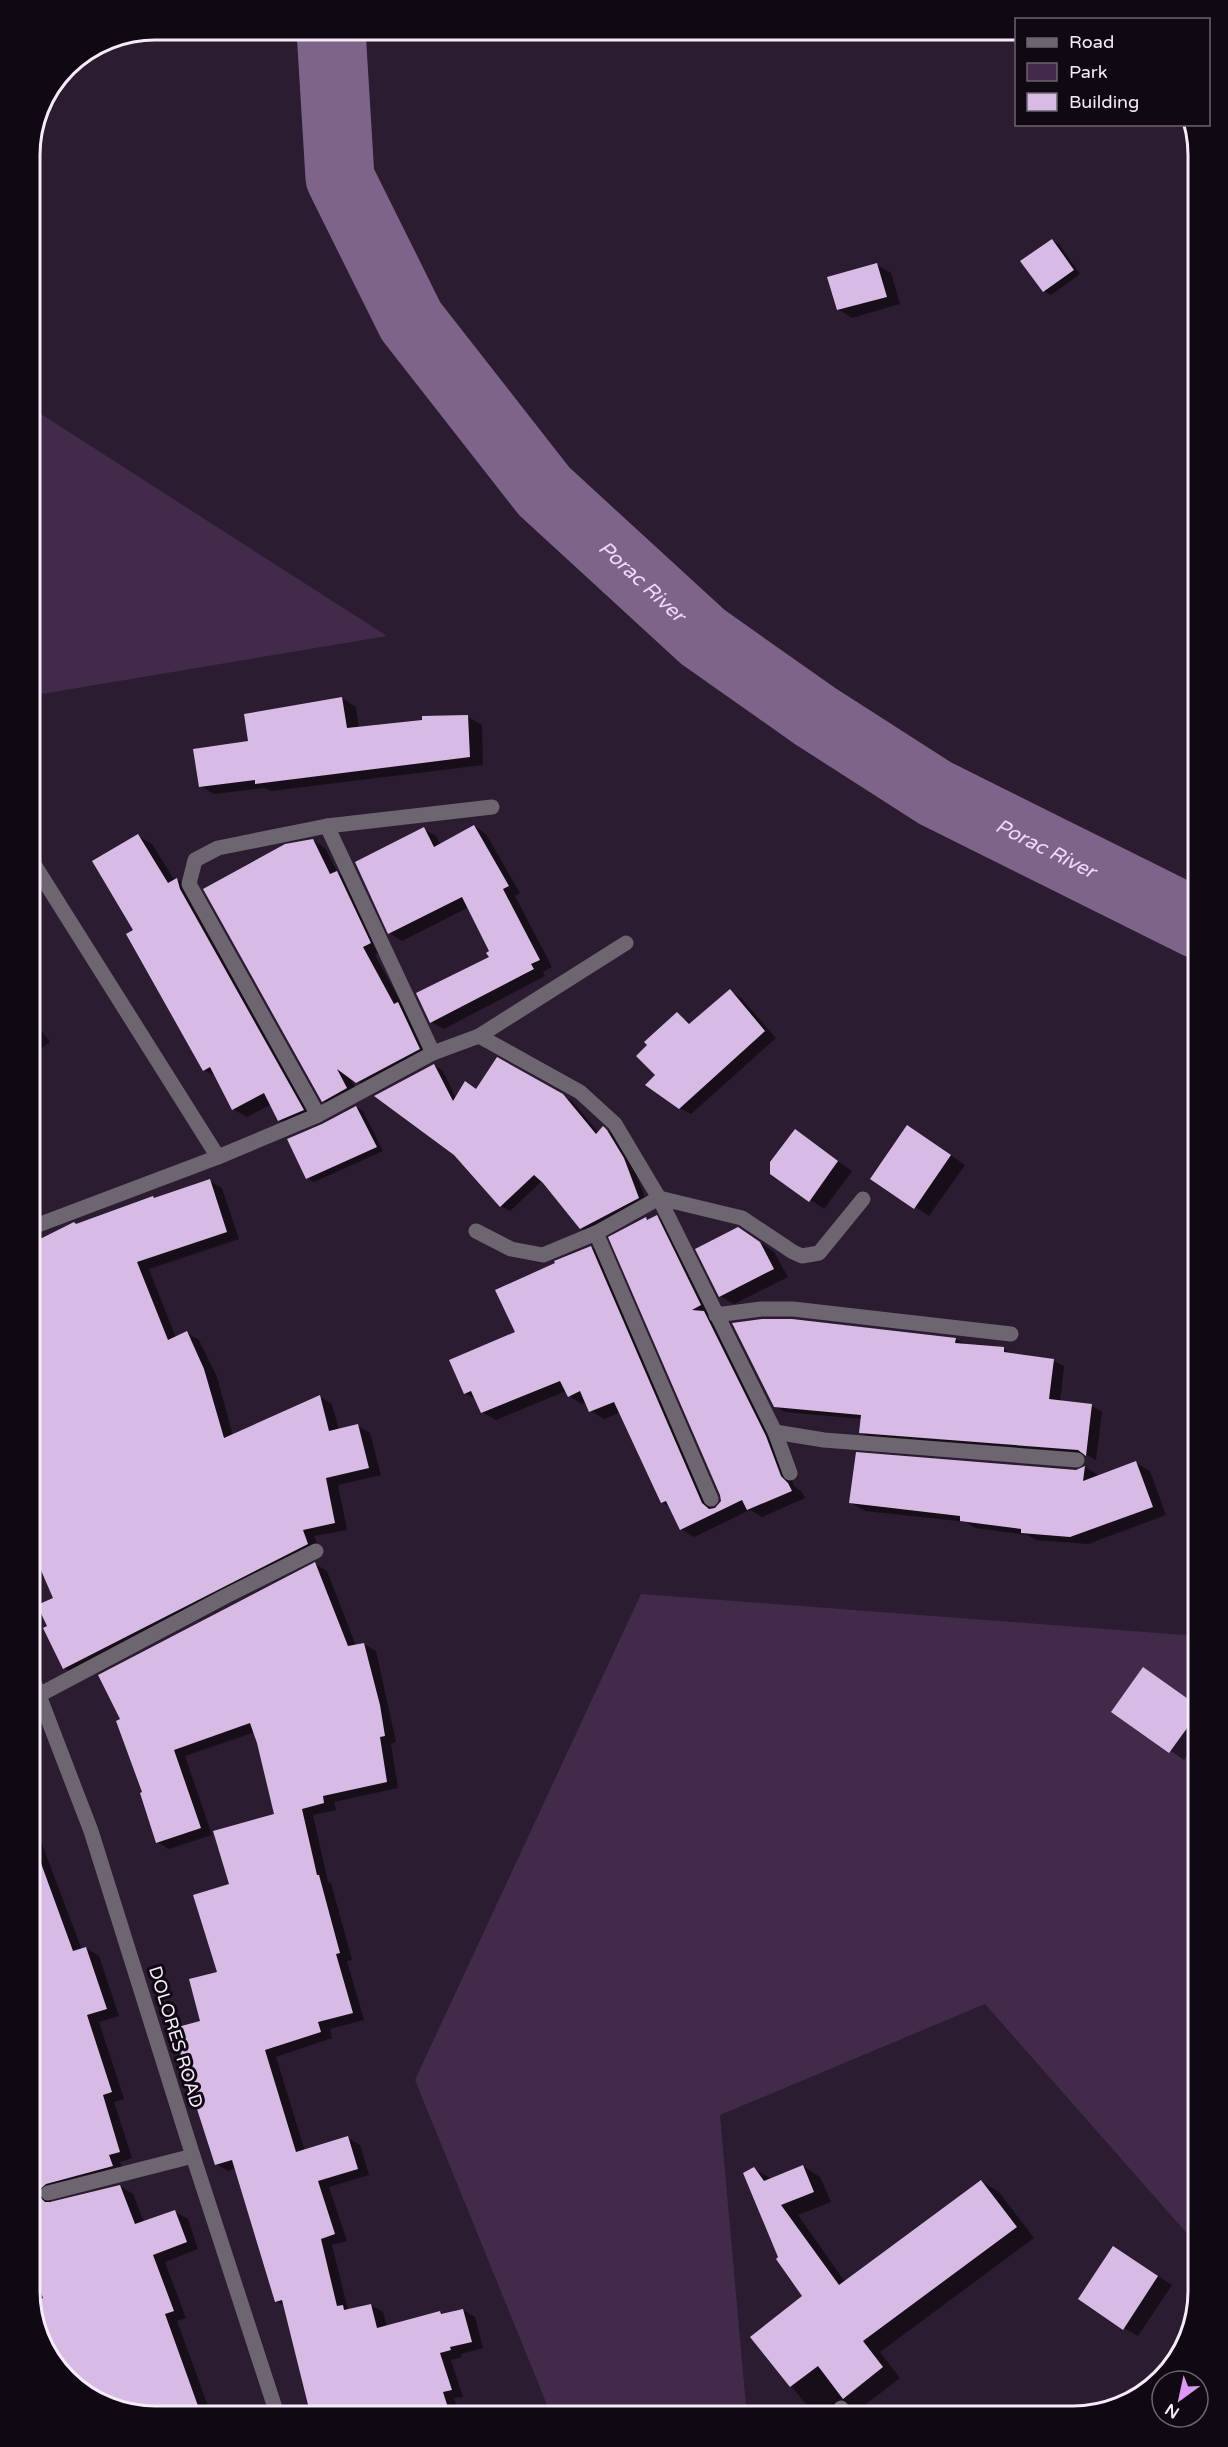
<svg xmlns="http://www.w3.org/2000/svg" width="1228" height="2447" viewBox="0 0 1228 2447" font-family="'Varela Round',sans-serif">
  <rect width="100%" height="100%" fill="#2b1c31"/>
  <g fill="#422a4b">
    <polygon points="30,407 387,636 30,696"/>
    <polygon points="641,1594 1198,1636 1198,2246 985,2004 720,2115 747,2417 552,2417 415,2080"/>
  </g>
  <g fill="#0007">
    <polygon points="1052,240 1059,244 1080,274 1051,295 1044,291"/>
    <polygon points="877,265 891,273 900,304 852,318 838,309"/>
    <polygon points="342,698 356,707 359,728 424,722 424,717 468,717 482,725 483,765 271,791 265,788 214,794 200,786 250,742"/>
    <polygon points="474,826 486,834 520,893 515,896 552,967 543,972 545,976 444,1029 431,1022 491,957 492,952 469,907 402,941 389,933 424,829 436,836 441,845"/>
    <polygon points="138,836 152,844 175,881 177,879 191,887 317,1118 294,1128 279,1120 272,1104 247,1117 233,1109 217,1077 204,1070 135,931"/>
    <polygon points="313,840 325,848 338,873 350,880 383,950 375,955 403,1006 411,1011 432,1056 370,1089 349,1076 359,1096 336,1108 323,1101"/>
    <polygon points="730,991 741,998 776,1038 691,1114 680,1108 657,1076 677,1014 692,1024"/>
    <polygon points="30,1016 50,1042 30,1057"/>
    <polygon points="498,1059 572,1101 599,1133 603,1128 613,1134 633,1165 647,1203 591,1233 581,1228 543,1180 510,1211 501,1206 455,1154 434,1065 443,1071 456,1098 477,1090"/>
    <polygon points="356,1107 363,1111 383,1151 314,1182 307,1178 322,1125"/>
    <polygon points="795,1131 852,1171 824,1209 772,1174"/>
    <polygon points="922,1135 965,1165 929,1216 873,1179"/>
    <polygon points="210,1181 222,1188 239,1239 149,1269 176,1338 187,1333 199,1340 217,1377 233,1436 320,1397 332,1404 339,1430 358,1426 370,1433 381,1475 338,1485 347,1530 314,1536 320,1551 77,1675 64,1668 49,1627 55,1598 77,1225"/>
    <polygon points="657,1217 670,1225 779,1445 794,1486 802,1492 805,1498 762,1517 750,1510 694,1537 681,1529 671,1508 662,1502 621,1412 604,1419 591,1411 587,1402 582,1404 569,1396 566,1391 496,1420 482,1412 477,1400 465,1393 591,1247 604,1255 714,1509 722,1501 646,1218 649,1220"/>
    <polygon points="753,1237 774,1252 788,1277 734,1304 720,1296"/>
    <polygon points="956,1339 967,1345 1004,1349 1014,1355 1054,1361 1064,1366 1060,1402 1092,1406 1102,1412 1096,1460 1087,1455 870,1438 860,1432 862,1419 785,1412 775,1406"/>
    <polygon points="1136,1463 1150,1471 1166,1515 1088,1544 1036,1540 1027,1535 975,1528 966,1522 865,1511 851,1503 1077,1471 1085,1467 1098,1475"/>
    <polygon points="315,1564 327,1571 356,1646 364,1644 376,1651 396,1742 391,1744 398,1788 334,1802 336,1810 313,1815 328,1882 331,1883 352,1960 347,1961 364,2020 330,2029 332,2038 276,2057 305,2151 348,2138 360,2145 369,2175 329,2187 347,2241 332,2245 348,2310 371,2305 383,2312 387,2327 440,2312 445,2315 463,2310 475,2317 483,2348 461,2354 462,2357 451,2360 463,2397 454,2398 460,2417 310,2417 285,2306 276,2301 236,2168 228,2171 216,2164 202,2023 219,1973 231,1884 276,1815 255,1732 185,1756 212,1835 169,1849 157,1842 144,1793 118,1722"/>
    <polygon points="1143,1669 1198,1706 1198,1741 1184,1760 1113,1711"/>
    <polygon points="30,1812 82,1950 86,1948 99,1956 119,2016 99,2022 124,2099 114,2102 132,2158 120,2162 125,2173 51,2197 51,2204 120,2186 133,2194 144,2222 175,2212 188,2219 198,2249 165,2262 186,2318 177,2321 212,2417 147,2417 79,2391 39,2339 30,2292"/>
    <polygon points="803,2166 820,2177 831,2202 798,2215 845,2282 981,2181 999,2192 1034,2238 880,2352 900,2378 861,2408 853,2410 849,2417 816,2417 752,2337 804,2297 780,2258 754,2169 772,2179"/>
    <polygon points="1128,2256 1172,2285 1138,2336 1124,2328"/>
  </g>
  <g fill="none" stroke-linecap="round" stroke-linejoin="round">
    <path stroke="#7f648a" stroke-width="69" id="s1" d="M331 30 340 178 411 321 544 491 703 637 815 716 935 793 1198 924"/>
  </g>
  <g fill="#d8bbe5">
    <polygon points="1052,239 1074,270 1043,292 1020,261"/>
    <polygon points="877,263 887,297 837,310 827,277"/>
    <polygon points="342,697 347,728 422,720 422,716 468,715 470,757 255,784 255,780 199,787 193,749 248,741 244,714"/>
    <polygon points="474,825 509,886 503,889 540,960 531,964 534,969 430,1023 416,993 489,957 486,953 489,951 462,897 388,934 355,862 424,827 434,847"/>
    <polygon points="138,834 168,883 177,878 180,889 304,1110 278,1121 264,1093 232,1110 210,1067 203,1071 126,934 133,930 92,861"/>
    <polygon points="313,839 330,874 337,871 371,943 363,947 394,1004 398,1002 420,1049 356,1083 337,1069 347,1088 322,1102 203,889 285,844"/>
    <polygon points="730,989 765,1031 679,1109 645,1085 655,1075 636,1056 647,1045 644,1042 677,1012 689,1024"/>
    <polygon points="497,1057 563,1094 596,1134 603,1126 607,1130 624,1158 639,1198 580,1229 543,1183 534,1175 500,1207 454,1155 374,1096 434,1064 453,1101 465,1081 476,1089"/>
    <polygon points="356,1106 377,1147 306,1179 287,1139 322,1124"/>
    <polygon points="907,1125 951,1155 914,1209 870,1179"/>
    <polygon points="795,1129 838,1161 809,1202 770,1174 770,1162"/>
    <polygon points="210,1179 227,1232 137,1262 168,1340 187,1331 204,1369 224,1438 320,1395 329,1431 358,1424 369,1468 326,1478 335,1523 303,1530 308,1544 63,1669 43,1628 47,1626 37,1605 53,1598 30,1545 30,1244 74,1222 76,1224 153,1196 154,1198"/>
    <polygon points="657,1215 701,1305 692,1310 704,1311 766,1436 781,1476 788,1483 792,1491 747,1510 742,1500 680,1530 666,1501 661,1503 614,1402 589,1412 580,1391 568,1397 560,1381 481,1413 471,1391 464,1394 449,1360 515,1332 495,1290 555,1263 554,1261 591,1246 702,1503 709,1509 715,1508 721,1501 720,1495 608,1237 646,1217 647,1220"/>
    <polygon points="738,1227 760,1242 774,1269 719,1297 695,1249"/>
    <polygon points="762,1319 792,1319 956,1338 955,1343 1004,1347 1004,1352 1054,1359 1049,1399 1092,1404 1086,1456 1078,1450 859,1433 861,1415 774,1407 732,1323"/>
    <polygon points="856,1452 1076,1470 1085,1466 1083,1481 1136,1461 1153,1507 1070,1537 1021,1533 1021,1529 960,1521 960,1516 849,1503"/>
    <polygon points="315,1562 348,1646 364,1643 380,1705 385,1736 380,1737 387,1782 323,1796 324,1803 302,1809 317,1875 319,1875 340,1953 336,1954 353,2013 318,2022 321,2032 265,2050 296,2152 348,2136 358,2169 318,2181 335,2234 321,2239 337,2306 343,2305 344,2310 371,2304 377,2328 440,2311 441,2314 463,2309 472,2342 450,2347 451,2350 440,2353 452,2390 443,2392 451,2417 311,2417 282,2300 275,2302 232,2160 215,2165 196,2106 194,2106 174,2028 200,2021 189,1979 217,1972 193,1895 229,1884 213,1831 274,1814 257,1743 250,1723 174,1750 201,1828 156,1843 140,1793 142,1792 116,1721 120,1719 98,1675"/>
    <polygon points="1143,1667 1198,1706 1198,1713 1169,1753 1111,1712"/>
    <polygon points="30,1844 34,1844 73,1951 86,1947 107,2009 87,2015 112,2092 103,2095 120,2152 109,2155 113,2166 46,2184 39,2190 39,2196 45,2202 50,2202 120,2185 135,2224 175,2210 187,2242 153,2255 174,2311 165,2314 202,2417 147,2417 79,2391 57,2363 34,2302 43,2298 30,2265 30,2051 39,2049 30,2022"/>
    <polygon points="803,2165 814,2192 781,2205 839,2285 981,2180 1017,2227 863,2341 883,2367 843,2399 818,2366 790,2387 750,2337 802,2296 776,2259 778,2257 743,2173 754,2167 764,2181"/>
    <polygon points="1113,2246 1158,2276 1123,2330 1078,2299"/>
  </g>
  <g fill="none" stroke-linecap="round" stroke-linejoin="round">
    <polyline stroke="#6d6671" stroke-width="15" points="596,1233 711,1499"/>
    <g stroke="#6d6671" stroke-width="15">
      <polyline points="327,826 433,1053"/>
      <polyline points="30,858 218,1157"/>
      <polyline points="479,1036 580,1092 615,1124 659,1198 775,1432 790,1473"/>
      <polyline points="318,1115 189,884 195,860 218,848 327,826 492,807"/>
      <polyline points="30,1228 218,1157 318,1115 433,1053 479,1036 626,943"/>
      <polyline points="476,1231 511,1249 543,1255 596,1233 659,1198 742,1218 793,1252 802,1256 819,1253 863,1199"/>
      <polyline points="716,1315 761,1309 793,1309 1011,1334"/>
      <polyline points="775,1432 824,1440 1077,1460"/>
      <polyline points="39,1695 226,1596 316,1551"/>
      <polyline points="48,2193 193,2156"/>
      <polyline points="841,2408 843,2417"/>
    </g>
    <polyline stroke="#6d6671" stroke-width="15" points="30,1672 91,1831 193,2156 278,2417"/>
  </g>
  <g text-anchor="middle" stroke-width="6" stroke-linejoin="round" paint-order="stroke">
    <g font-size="18" fill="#f5ebf9" stroke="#100913">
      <text transform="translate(176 2037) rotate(73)" y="6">DOLORES ROAD</text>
    </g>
    <g font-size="20" font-style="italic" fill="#f1d7fc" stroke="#100913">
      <text dy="7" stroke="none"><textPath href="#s1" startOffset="657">Porac River</textPath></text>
      <text dy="7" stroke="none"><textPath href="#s1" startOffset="1143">Porac River</textPath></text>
    </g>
  </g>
  <path d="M0 0H1228V2447H0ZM155 40H1073A115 115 0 0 1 1188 155V2291A115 115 0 0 1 1073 2406H155A115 115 0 0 1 40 2291V155A115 115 0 0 1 155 40Z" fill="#100913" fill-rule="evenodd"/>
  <path fill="none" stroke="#f5ebf9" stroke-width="3" d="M155 40H1073A115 115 0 0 1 1188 155V2291A115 115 0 0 1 1073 2406H155A115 115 0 0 1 40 2291V155A115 115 0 0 1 155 40Z"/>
  <rect x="1015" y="18" width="195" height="108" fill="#100913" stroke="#6c636f" stroke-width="1.5"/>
  <rect x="1027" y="38" width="30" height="9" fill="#6d6671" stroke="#6c636f" stroke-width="1.5"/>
  <text x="1069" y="48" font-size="18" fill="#f5ebf9">Road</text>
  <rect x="1027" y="63" width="30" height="18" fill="#422a4b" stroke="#6c636f" stroke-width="1.5"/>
  <text x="1069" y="78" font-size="18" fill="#f5ebf9">Park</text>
  <rect x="1027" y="93" width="30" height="18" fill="#d8bbe5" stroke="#6c636f" stroke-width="1.5"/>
  <text x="1069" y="108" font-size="18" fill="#f5ebf9">Building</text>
  <g transform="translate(1180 2399) rotate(213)"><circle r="28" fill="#100913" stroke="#6c636f" stroke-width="1.5"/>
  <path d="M0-4.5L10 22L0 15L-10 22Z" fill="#db99f5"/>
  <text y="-9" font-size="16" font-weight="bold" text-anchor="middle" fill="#f5ebf9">N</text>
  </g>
</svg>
